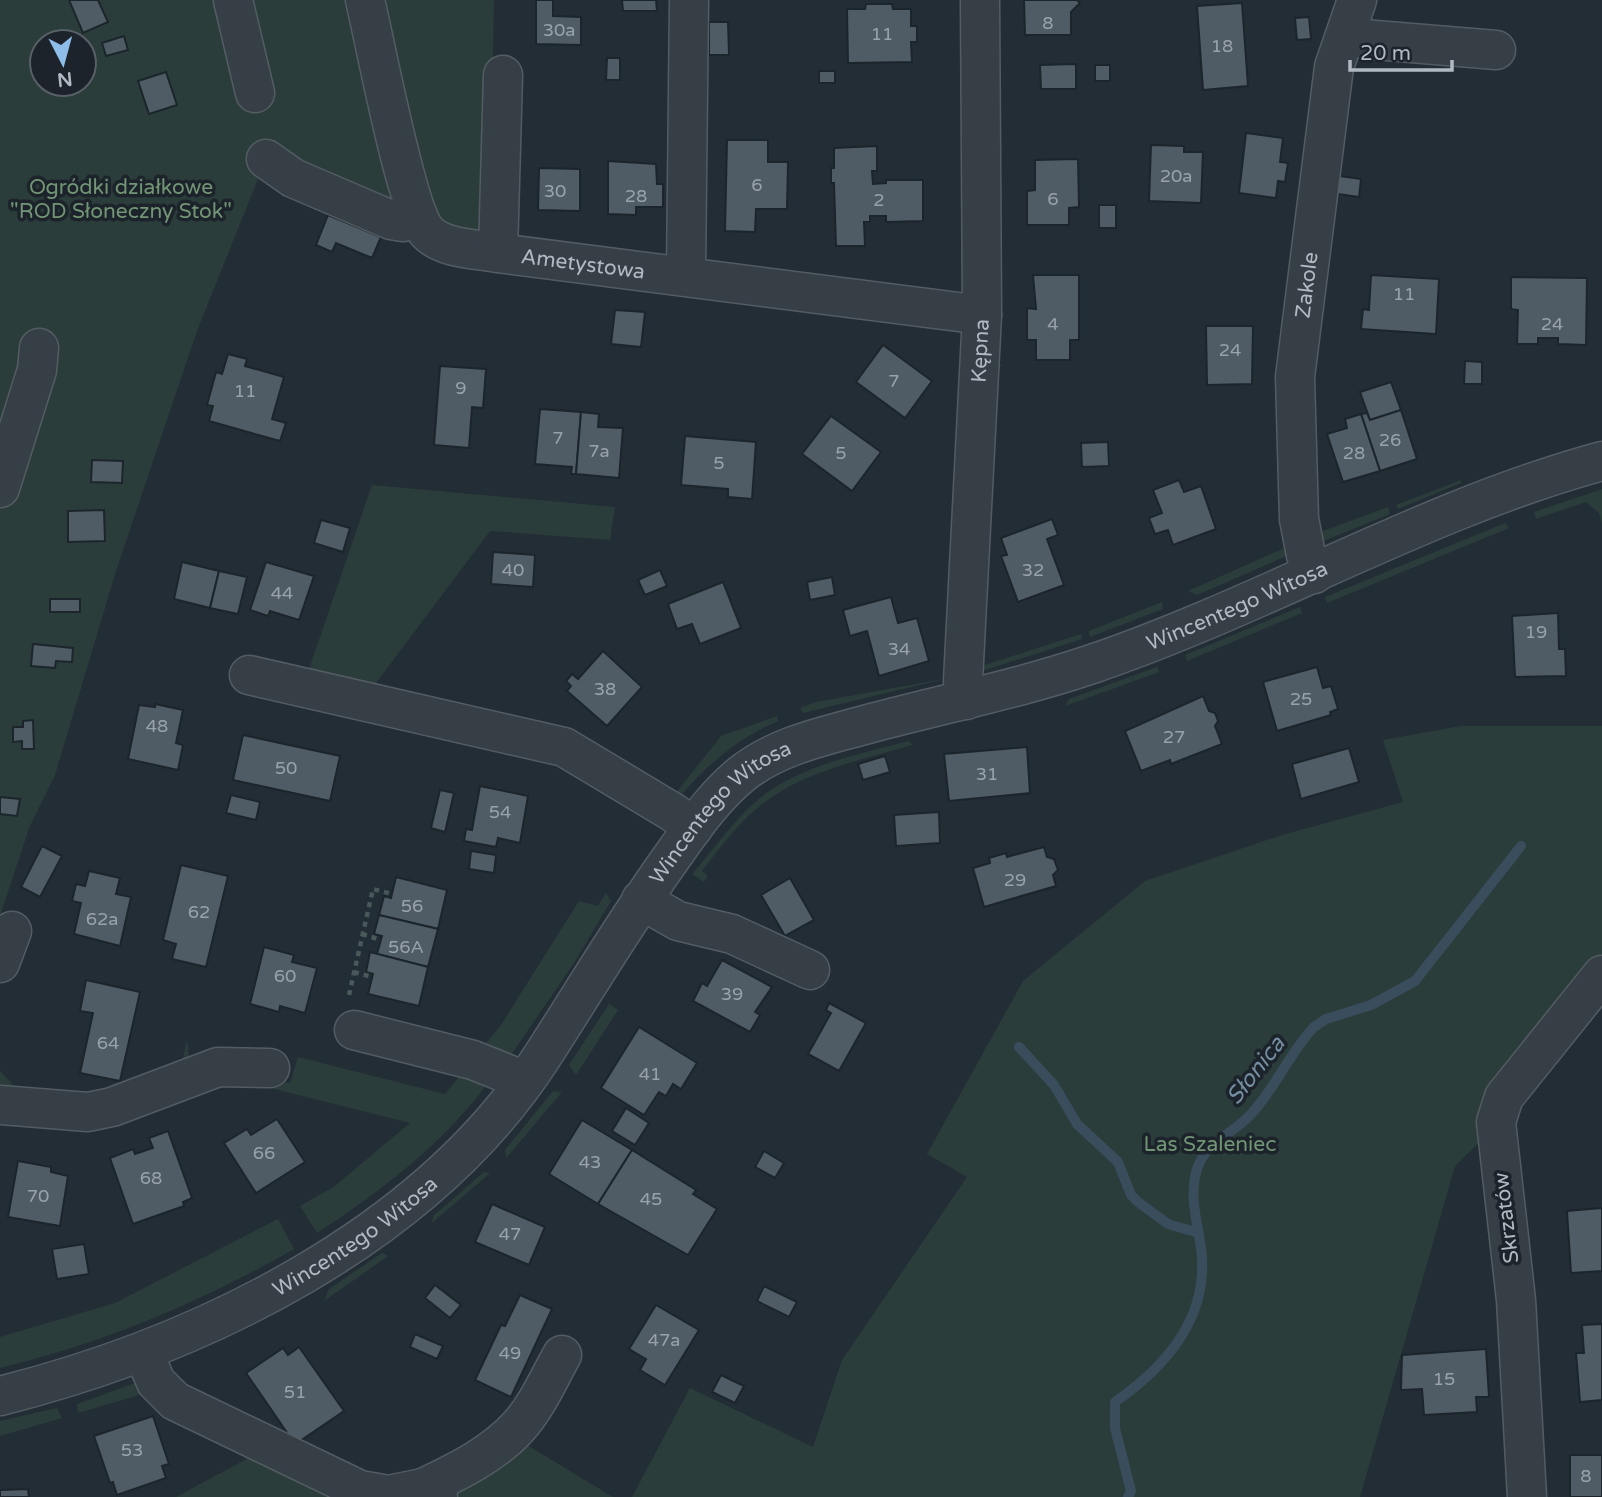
<svg xmlns="http://www.w3.org/2000/svg" width="1602" height="1497" viewBox="0 0 1602 1497" font-family="'Varela Round',sans-serif">
  <rect width="100%" height="100%" fill="#232d35"/>
  <g fill="#2b3d3b" fill-rule="evenodd">
    <path d="M0 0H356L403 213 266 159 197 331 116 571 55 775 29 828 0 916ZM42 42H84V84H42Z"/>
    <polygon points="379,0 494,0 490,224 483,241 432,220"/>
    <polygon points="1004,363 996,372 982,666 1081,634 1082,639 979,672 994,369"/>
    <polygon points="1461,480 1461,483 1398,509 1396,505"/>
    <polygon points="372,485 615,507 610,540 490,531 373,687 308,672"/>
    <polygon points="1602,489 1602,524 1599,513 1586,502 1536,519 1534,512"/>
    <polygon points="1388,507 1390,514 1321,542 1315,534"/>
    <polygon points="1505,523 1509,528 1327,603 1325,597"/>
    <polygon points="1289,546 1289,555 1197,595 1188,591"/>
    <polygon points="1162,602 1163,609 1090,637 1089,631"/>
    <polygon points="1300,607 1302,613 1187,661 1185,655"/>
    <polygon points="1157,667 1159,672 1065,706 1069,699"/>
    <polygon points="949,678 803,713 800,708 816,702"/>
    <path d="M777 716 778 721C736 739 709 764 679 797L675 794 721 736Z"/>
    <polygon points="1461,726 1602,726 1602,958 1486,1136 1455,1166 1360,1497 632,1497 690,1388 813,1447 842,1360 967,1177 927,1154 1023,981 1145,881 1282,835 1403,802 1383,740"/>
    <path d="M909 741 912 745C866 759 813 769 772 797 743 816 723 844 702 871L708 876 704 882 692 874C714 849 734 819 760 798 801 765 860 754 909 741Z"/>
    <polygon points="606,893 611,901 574,963 509,1058 481,1049 501,1025 579,901 598,906"/>
    <polygon points="609,1004 618,1010 576,1075 569,1065"/>
    <polygon points="187,1039 190,1064 109,1097 9,1090 0,1084 0,1071 14,1086 97,1096 183,1058"/>
    <path d="M298 1057 445 1094 465 1069 491 1079C444 1143 383 1190 317 1233L300 1206 335 1186 410 1123 246 1082V1076L290 1083Z"/>
    <polygon points="553,1091 562,1092 506,1158 505,1150"/>
    <polygon points="484,1172 490,1173 432,1223 433,1216"/>
    <path d="M278 1219 294 1249C201 1302 104 1343 0 1368V1337L115 1303Z"/>
    <polygon points="382,1253 388,1256 324,1301 329,1289"/>
    <polygon points="135,1383 146,1393 78,1413 77,1404"/>
    <polygon points="57,1408 62,1418 0,1436 0,1421"/>
    <polygon points="517,1439 613,1497 454,1497 448,1494"/>
    <polygon points="258,1453 351,1497 176,1497"/>
  </g>
  <g fill="none" stroke-linecap="round" stroke-linejoin="round">
    <g stroke="#3a4d5c" stroke-width="10">
      <polyline points="1019,1047 1054,1085 1077,1124 1118,1162 1131,1195 1138,1202 1168,1224 1199,1233"/>
      <path d="M1128 1497 1131 1491 1115 1428V1402C1168 1365 1210 1316 1201 1248 1197 1221 1189 1196 1197 1169 1206 1141 1234 1134 1252 1113 1276 1087 1290 1052 1314 1027L1326 1019 1371 1005 1415 981 1521 846"/>
    </g>
  </g>
  <g fill="#505c65" stroke="#1d252c" stroke-width="2">
    <polygon points="69,0 98,0 108,22 83,33"/>
    <polygon points="536,0 553,0 553,16 581,17 581,45 536,44"/>
    <polygon points="622,0 656,0 657,11 623,11"/>
    <polygon points="1024,0 1077,0 1080,3 1071,12 1071,35 1025,35"/>
    <polygon points="1242,3 1248,86 1203,90 1197,6"/>
    <polygon points="866,4 892,4 893,9 911,9 911,26 917,26 917,42 911,42 912,62 848,63 847,9 865,9"/>
    <polygon points="1309,17 1311,39 1297,40 1295,18"/>
    <polygon points="709,22 728,22 729,55 709,55"/>
    <polygon points="124,36 128,50 106,56 102,43"/>
    <polygon points="607,58 620,58 620,80 606,80"/>
    <polygon points="1076,64 1076,89 1041,89 1040,65"/>
    <rect x="1095" y="65" width="15" height="16"/>
    <rect x="819" y="71" width="16" height="12"/>
    <polygon points="166,72 177,105 149,114 138,81"/>
    <polygon points="1246,133 1283,138 1280,162 1288,163 1285,182 1278,181 1276,198 1239,193"/>
    <polygon points="727,140 768,140 768,162 788,162 787,209 756,209 755,232 725,231"/>
    <polygon points="1151,145 1184,146 1184,152 1203,152 1201,203 1149,201"/>
    <polygon points="877,146 877,171 872,171 873,184 886,183 886,180 923,180 923,221 886,222 886,216 870,216 870,222 864,222 865,246 836,246 834,183 831,183 831,168 834,168 834,148"/>
    <polygon points="1078,159 1079,207 1069,208 1069,225 1027,225 1027,191 1035,190 1035,160"/>
    <polygon points="608,161 656,164 657,184 663,184 663,207 636,207 636,215 608,214"/>
    <polygon points="539,168 580,169 580,211 538,210"/>
    <polygon points="1333,175 1361,179 1359,197 1331,193"/>
    <rect x="1099" y="205" width="17" height="23"/>
    <polygon points="328,215 381,237 372,258 336,243 332,252 316,245"/>
    <polygon points="1033,275 1079,275 1079,340 1070,340 1070,360 1036,360 1036,340 1027,340 1027,308 1036,309"/>
    <polygon points="1371,275 1439,279 1436,334 1361,329 1363,309 1369,310"/>
    <polygon points="1511,277 1587,278 1586,345 1558,344 1558,338 1538,338 1538,344 1517,344 1518,310 1511,309"/>
    <polygon points="615,310 645,312 641,347 611,344"/>
    <polygon points="1206,326 1253,326 1252,384 1207,385"/>
    <polygon points="883,345 932,381 905,418 856,382"/>
    <polygon points="228,354 247,359 245,366 284,377 272,419 286,423 280,441 209,421 213,406 207,405 216,372 222,374"/>
    <polygon points="1465,361 1482,362 1482,384 1464,384"/>
    <polygon points="440,366 486,369 483,408 472,407 469,448 434,445"/>
    <polygon points="1391,382 1401,410 1370,420 1360,392"/>
    <polygon points="540,409 581,412 576,474 571,474 572,467 535,464"/>
    <polygon points="1401,410 1417,459 1380,471 1361,414 1367,413 1370,420"/>
    <polygon points="581,412 599,414 598,427 623,428 619,478 576,474"/>
    <polygon points="1361,414 1380,471 1343,482 1327,434 1347,428 1345,419"/>
    <polygon points="831,416 881,452 852,491 802,454"/>
    <polygon points="685,436 756,442 752,499 728,497 728,489 681,485"/>
    <polygon points="1108,442 1109,466 1082,467 1081,443"/>
    <polygon points="92,460 123,461 122,483 91,482"/>
    <polygon points="1179,480 1184,492 1201,486 1216,529 1173,545 1168,530 1155,534 1149,518 1162,513 1153,490"/>
    <polygon points="104,510 105,541 68,542 68,511"/>
    <polygon points="1052,519 1058,535 1047,539 1064,585 1018,602 1001,556 1007,555 1001,538"/>
    <polygon points="321,520 350,528 343,552 314,543"/>
    <polygon points="493,552 535,555 533,587 491,584"/>
    <polygon points="182,562 219,571 210,608 174,599"/>
    <polygon points="266,562 314,576 299,620 270,611 268,616 250,610"/>
    <polygon points="660,570 667,586 645,595 638,580"/>
    <polygon points="219,571 247,577 238,614 210,608"/>
    <polygon points="832,577 835,595 810,600 807,582"/>
    <polygon points="723,582 741,628 700,644 692,624 677,629 668,604"/>
    <polygon points="891,597 898,623 917,618 929,661 879,676 867,631 850,636 843,610"/>
    <rect x="50" y="599" width="30" height="13"/>
    <polygon points="1558,613 1559,649 1565,649 1566,676 1515,677 1512,616"/>
    <polygon points="33,644 73,648 72,662 56,661 55,668 31,666"/>
    <polygon points="603,651 642,687 607,726 567,691 571,686 566,681 572,674 578,679"/>
    <polygon points="1317,667 1323,688 1331,686 1338,709 1330,712 1331,715 1277,731 1263,682"/>
    <polygon points="1203,696 1209,711 1215,713 1218,721 1215,726 1222,744 1171,764 1170,760 1141,771 1125,731"/>
    <polygon points="155,704 183,710 176,743 183,745 178,770 128,759 139,705 155,707"/>
    <polygon points="33,720 34,749 22,749 22,741 13,742 13,727 23,727 23,721"/>
    <polygon points="243,735 340,756 330,801 233,780"/>
    <polygon points="1027,747 1030,793 949,801 944,754"/>
    <polygon points="1349,748 1359,782 1301,799 1292,764"/>
    <polygon points="885,756 890,772 863,780 858,764"/>
    <polygon points="480,786 528,796 520,843 498,838 496,847 464,841 466,829 472,830"/>
    <polygon points="440,790 454,793 445,832 431,828"/>
    <polygon points="231,795 260,802 256,820 226,813"/>
    <polygon points="0,797 20,799 17,816 0,814"/>
    <polygon points="939,812 940,843 896,846 894,815"/>
    <polygon points="42,846 62,856 40,897 21,887"/>
    <polygon points="1044,847 1047,857 1054,859 1058,870 1053,875 1056,886 984,907 973,868 990,863 989,858 1006,853 1007,857"/>
    <polygon points="471,851 496,855 494,873 469,869"/>
    <polygon points="181,865 228,876 206,967 172,959 176,944 163,940"/>
    <polygon points="89,871 120,878 116,894 131,897 120,946 74,934 81,903 72,901 76,884 85,886"/>
    <polygon points="396,877 447,890 438,929 379,915 384,896 391,898"/>
    <polygon points="790,878 814,920 785,936 761,895"/>
    <polygon points="379,915 438,929 428,967 377,954 382,936 374,934"/>
    <polygon points="264,947 294,955 292,962 317,968 305,1013 280,1006 279,1012 250,1004"/>
    <polygon points="370,952 428,967 419,1006 368,994 373,974 366,972"/>
    <polygon points="722,960 772,987 755,1012 760,1015 750,1032 693,1001 702,983 707,986"/>
    <polygon points="86,980 140,992 120,1081 80,1073 93,1013 80,1011"/>
    <polygon points="829,1003 866,1023 839,1071 808,1054 831,1013 826,1010"/>
    <polygon points="639,1027 697,1063 681,1089 673,1084 666,1096 659,1092 644,1115 601,1088"/>
    <polygon points="626,1108 649,1123 635,1145 612,1131"/>
    <polygon points="277,1119 305,1162 256,1193 224,1143 247,1129 251,1135"/>
    <polygon points="582,1120 632,1150 598,1204 549,1174"/>
    <polygon points="168,1131 192,1198 183,1202 184,1206 133,1224 110,1158 133,1149 135,1154 153,1148 149,1138"/>
    <polygon points="632,1150 696,1190 693,1194 717,1209 688,1255 598,1204"/>
    <polygon points="764,1151 784,1163 775,1178 755,1167"/>
    <polygon points="18,1161 51,1167 51,1172 68,1176 60,1226 8,1217"/>
    <polygon points="492,1204 545,1227 529,1265 475,1242"/>
    <polygon points="1602,1208 1602,1271 1571,1273 1567,1211"/>
    <polygon points="84,1244 89,1274 57,1279 52,1249"/>
    <polygon points="435,1285 461,1305 450,1318 425,1298"/>
    <polygon points="764,1286 797,1302 789,1317 757,1301"/>
    <polygon points="520,1295 552,1309 511,1397 475,1380 501,1325 505,1326"/>
    <polygon points="656,1305 699,1330 665,1385 640,1370 646,1359 629,1349"/>
    <polygon points="1602,1324 1602,1400 1580,1402 1576,1353 1584,1353 1582,1325"/>
    <polygon points="415,1334 443,1346 437,1359 410,1347"/>
    <polygon points="299,1347 344,1411 300,1441 290,1437 246,1373 283,1348 288,1355"/>
    <polygon points="1486,1349 1489,1397 1476,1397 1477,1412 1424,1415 1422,1389 1401,1390 1402,1355"/>
    <polygon points="721,1375 744,1386 735,1403 712,1392"/>
    <polygon points="153,1416 169,1464 162,1466 166,1478 117,1495 113,1482 110,1483 94,1436"/>
    <rect x="1570" y="1455" width="32" height="42"/>
    <polygon points="28,1489 29,1497 0,1497 0,1490"/>
  </g>
  <g fill="none" stroke-linecap="round" stroke-linejoin="round">
    <g stroke="#545c63" stroke-width="41">
      <g id="minor">
        <polyline points="233,0 255,93"/>
        <path id="s1" d="M365 0C375 41 406 209 427 232 443 249 476 249 498 253L982 315"/>
        <polyline points="1348,34 1363,39 1496,50"/>
        <polyline points="266,159 293,178 391,220 403,222 418,217"/>
        <polyline points="498,253 503,75"/>
        <polyline points="686,275 689,0"/>
        <polyline points="0,488 37,370 39,348"/>
        <path id="s2" d="M1314 574 1306 555 1299 519 1295 377 1334 67 1357 0"/>
        <polyline points="249,675 564,747 674,813 693,828"/>
        <path id="s3" d="M966 700 963 681 982 315 980 0"/>
        <polyline points="641,900 678,921 732,934 810,970"/>
        <polyline points="0,963 12,931"/>
        <polyline points="354,1030 473,1060 525,1081"/>
        <polyline points="0,1105 88,1112 112,1107 218,1067 270,1068"/>
        <polyline points="143,1352 156,1382 175,1401 360,1490 388,1495 423,1488 438,1497"/>
        <path id="s4" d="M0 1396C202 1345 427 1236 543 1055 585 990 624 924 669 861 691 830 713 797 743 773 779 745 825 736 868 724 943 704 1018 689 1092 664 1263 606 1428 508 1602 461"/>
        <path d="M423 1488C457 1472 494 1454 519 1426 537 1406 549 1378 562 1355"/>
        <polyline points="1527,1497 1516,1300 1496,1122 1504,1097 1602,975"/>
      </g>
    </g>
    <g stroke="#495959" stroke-width="4.5" stroke-dasharray="5 5" stroke-linecap="butt">
      <polyline points="362,934 381,940"/>
      <polyline points="354,972 372,977"/>
      <polyline points="349,995 373,889 392,894"/>
    </g>
    <use href="#minor" stroke="#363e46" stroke-width="38"/>
  </g>
  <g text-anchor="middle" stroke-width="7" stroke-linejoin="round" paint-order="stroke">
    <g font-size="18" fill="#99a2ab">
      <text x="1048" y="29">8</text>
      <text x="559" y="36">30a</text>
      <text x="882" y="40">11</text>
      <text x="1222" y="52">18</text>
      <text x="1176" y="182">20a</text>
      <text x="757" y="191">6</text>
      <text x="555" y="197">30</text>
      <text x="636" y="202">28</text>
      <text x="1053" y="205">6</text>
      <text x="879" y="206">2</text>
      <text x="1404" y="300">11</text>
      <text x="1053" y="330">4</text>
      <text x="1552" y="330">24</text>
      <text x="1230" y="356">24</text>
      <text x="894" y="387">7</text>
      <text x="461" y="394">9</text>
      <text x="245" y="397">11</text>
      <text x="558" y="444">7</text>
      <text x="1390" y="446">26</text>
      <text x="599" y="457">7a</text>
      <text x="841" y="459">5</text>
      <text x="1354" y="459">28</text>
      <text x="719" y="469">5</text>
      <text x="513" y="576">40</text>
      <text x="1033" y="576">32</text>
      <text x="282" y="599">44</text>
      <text x="1536" y="638">19</text>
      <text x="899" y="655">34</text>
      <text x="605" y="695">38</text>
      <text x="1301" y="705">25</text>
      <text x="157" y="732">48</text>
      <text x="1174" y="743">27</text>
      <text x="286" y="774">50</text>
      <text x="987" y="780">31</text>
      <text x="500" y="818">54</text>
      <text x="1015" y="886">29</text>
      <text x="412" y="912">56</text>
      <text x="199" y="918">62</text>
      <text x="102" y="925">62a</text>
      <text x="406" y="953">56A</text>
      <text x="285" y="982">60</text>
      <text x="732" y="1000">39</text>
      <text x="108" y="1049">64</text>
      <text x="650" y="1080">41</text>
      <text x="264" y="1159">66</text>
      <text x="590" y="1168">43</text>
      <text x="151" y="1184">68</text>
      <text x="38" y="1202">70</text>
      <text x="651" y="1205">45</text>
      <text x="510" y="1240">47</text>
      <text x="664" y="1346">47a</text>
      <text x="510" y="1359">49</text>
      <text x="1444" y="1385">15</text>
      <text x="295" y="1398">51</text>
      <text x="132" y="1456">53</text>
      <text x="1586" y="1482">8</text>
    </g>
    <g font-size="21" fill="#729576" stroke="#1c232a">
      <text x="121" y="194">Ogródki działkowe<tspan x="121" dy="24">"ROD Słoneczny Stok"</tspan></text>
      <text x="1210" y="1151">Las Szaleniec</text>
    </g>
    <g font-size="21" fill="#b1bac2" stroke="#1c232a">
      <text dy="7" stroke="none"><textPath href="#s1" startOffset="402">Ametystowa</textPath></text>
      <text dy="7" stroke="none"><textPath href="#s2" startOffset="292">Zakole</textPath></text>
      <text dy="7" stroke="none"><textPath href="#s3" startOffset="350">Kępna</textPath></text>
      <text dy="7" stroke="none"><textPath href="#s4" startOffset="1526">Wincentego Witosa</textPath></text>
      <text dy="7" stroke="none"><textPath href="#s4" startOffset="959">Wincentego Witosa</textPath></text>
      <text transform="translate(1506 1218) rotate(-97)" y="7">Skrzatów</text>
      <text dy="7" stroke="none"><textPath href="#s4" startOffset="392">Wincentego Witosa</textPath></text>
    </g>
    <g font-size="23" font-style="italic" fill="#758ea2" stroke="#1c232a">
      <text transform="translate(1255 1070) rotate(-52)" y="8">Słonica</text>
    </g>
  </g>
  <g transform="translate(63 63) rotate(174)"><circle r="33" fill="#1c232a" stroke="#585f67" stroke-width="2"/>
  <path d="M0-5L12 26L0 18L-12 26Z" fill="#8ebde9"/>
  <text y="-10" font-size="19" font-weight="bold" text-anchor="middle" fill="#b1bac2">N</text>
  </g>
  <path d="M1350 60v10h102v-10" fill="none" stroke="#b1bac2" stroke-width="3.5"/>
  <text x="1360" y="60" font-size="21" fill="#b1bac2" stroke="#1c232a" stroke-width="5" paint-order="stroke">20 m</text>
</svg>
